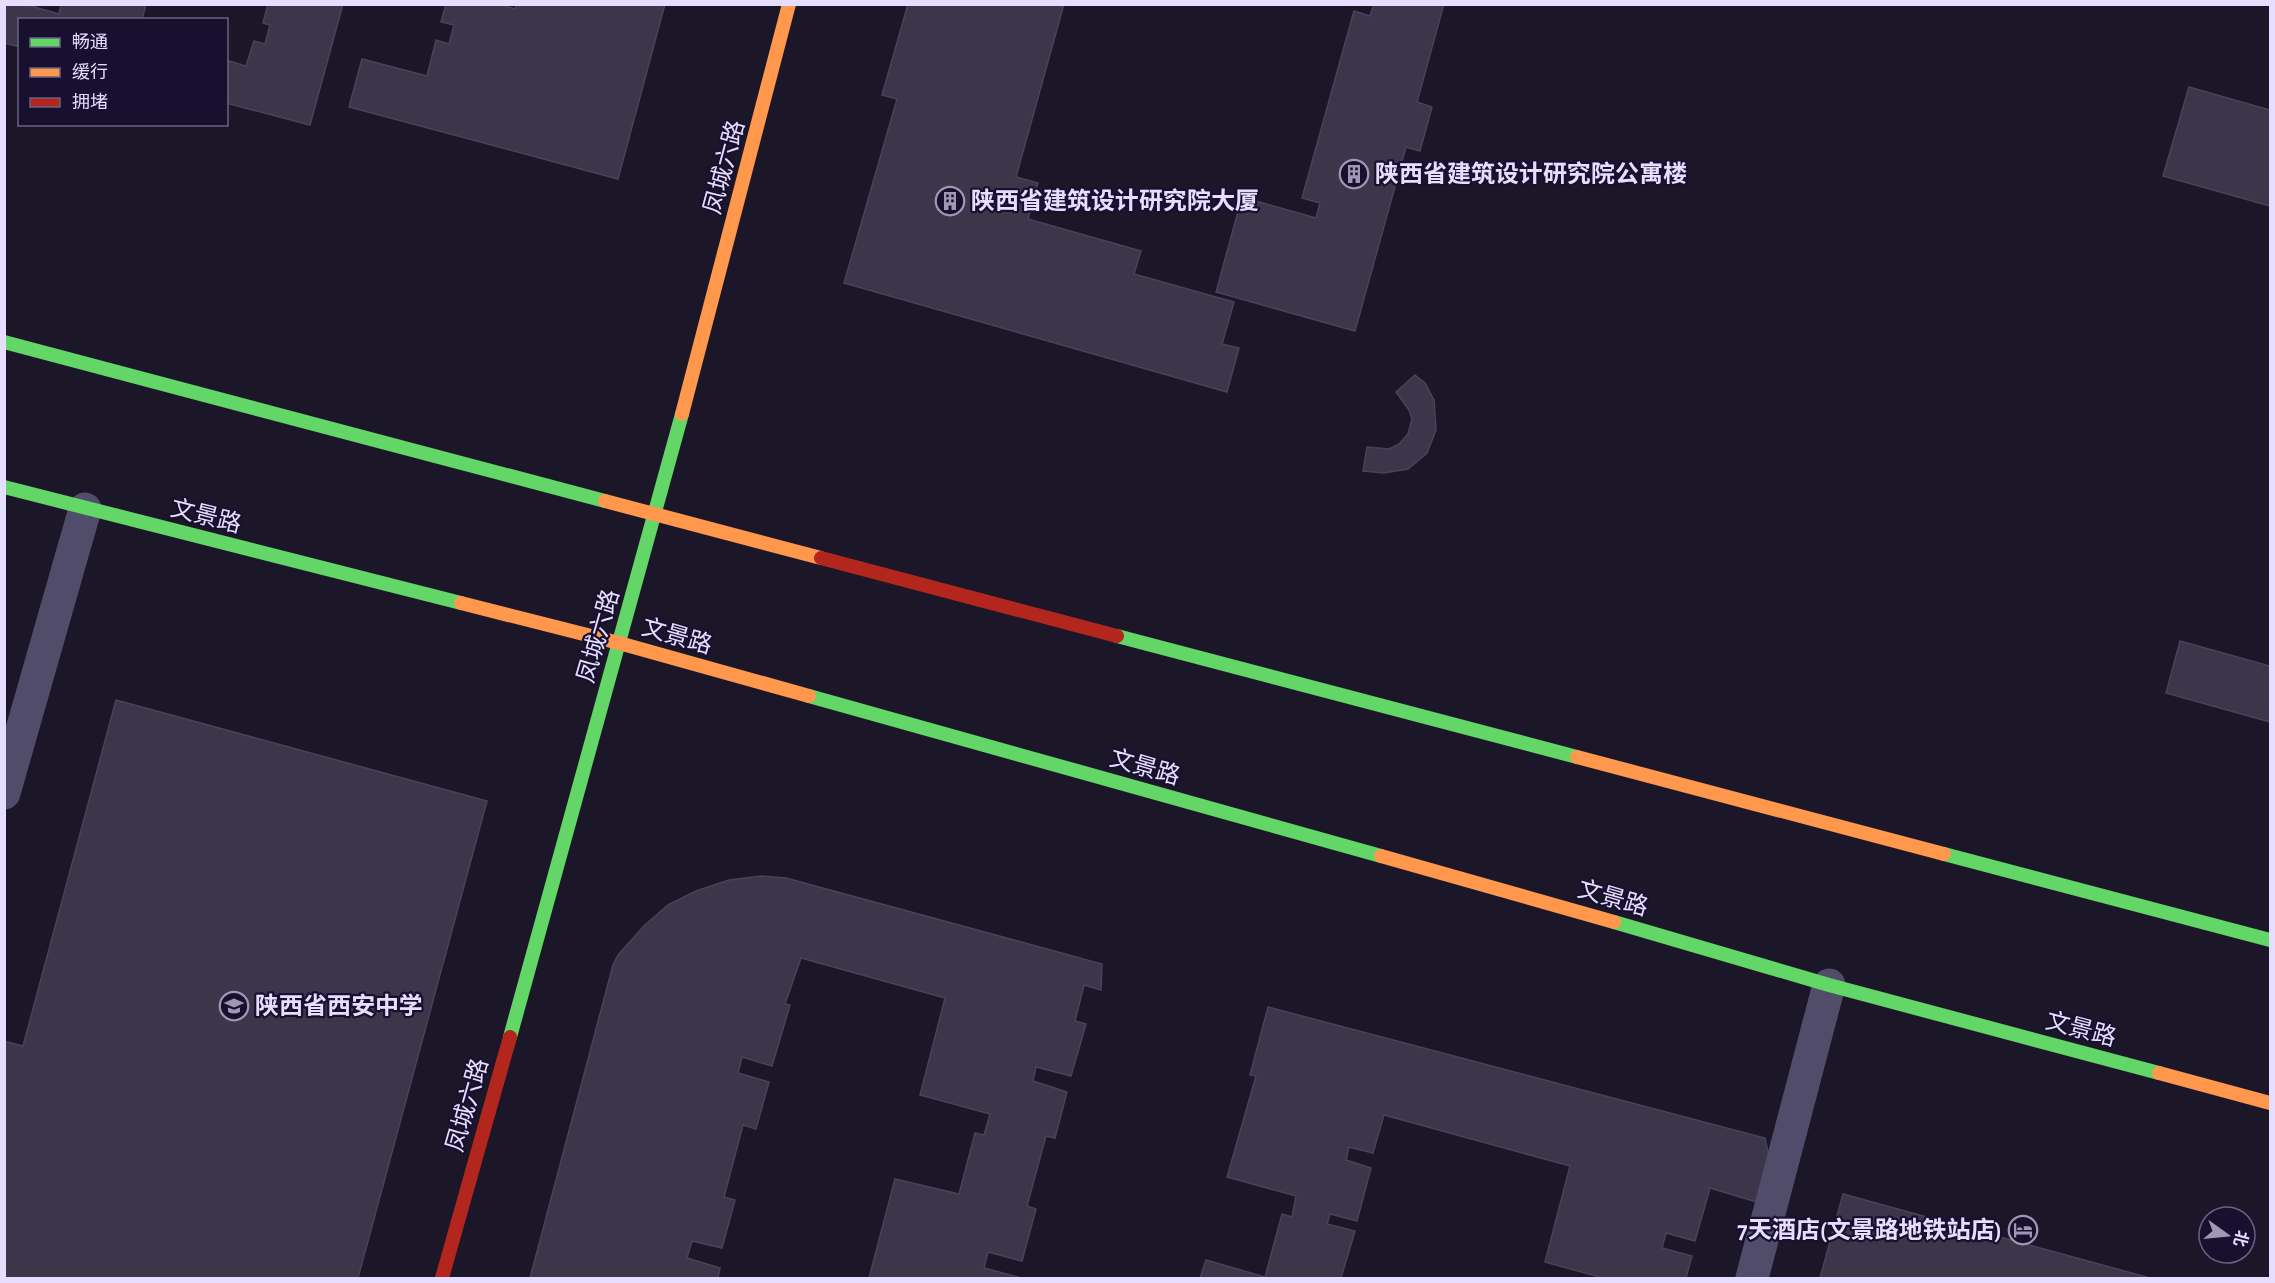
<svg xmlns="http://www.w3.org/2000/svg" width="2275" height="1283" viewBox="0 0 2275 1283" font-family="'Alegreya Sans','Noto Sans SC',sans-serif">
  <rect width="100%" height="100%" fill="#1c1728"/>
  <g fill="#3b3649" stroke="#49425b" stroke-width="1.5">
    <polygon points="4,4 24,4 59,14 61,4 146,4 142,20 20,20 20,47 4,43"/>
    <polygon points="268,4 343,4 310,125 226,103 226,60 246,66 254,41 265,44 270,25 263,23"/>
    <polygon points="446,4 500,4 515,9 517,4 665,4 618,179 349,107 362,59 427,76 436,40 449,44 454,25 441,22"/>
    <polygon points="908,4 1064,4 1016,177 1038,183 1028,219 1141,251 1134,274 1234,302 1222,344 1239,348 1227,392 844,283 897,99 882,95"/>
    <polygon points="1374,4 1444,4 1417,102 1432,107 1420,151 1406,147 1355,331 1216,292 1242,197 1316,218 1320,203 1302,198 1354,11 1370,16"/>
    <polygon points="2189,87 2270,110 2270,206 2163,176"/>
    <polygon points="1415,375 1425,383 1434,400 1436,430 1427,453 1408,469 1384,473 1363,471 1367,447 1389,449 1399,444 1408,434 1412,419 1409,410 1396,392"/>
    <polygon points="2180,641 2270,666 2270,722 2166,693"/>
    <polygon points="116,700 487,801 358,1278 4,1278 4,1041 23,1046"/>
    <polygon points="762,876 786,878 1102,964 1101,990 1084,985 1075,1021 1086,1024 1071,1076 1036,1067 1033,1081 1067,1092 1055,1138 1046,1136 1027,1206 1036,1209 1022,1261 988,1252 984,1268 1018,1277 1017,1278 869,1278 895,1179 959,1194 975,1133 984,1135 990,1114 920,1095 945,998 801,958 785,1004 790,1005 772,1066 742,1057 738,1073 769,1082 756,1129 743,1125 724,1197 735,1200 722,1248 692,1241 687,1258 720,1268 718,1278 530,1278 613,965 618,955 645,925 668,905 696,891 729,880"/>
    <polygon points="1268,1007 1765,1138 1770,1162 1760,1203 1710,1188 1695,1241 1666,1233 1662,1248 1692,1256 1686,1278 1603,1278 1545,1262 1570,1166 1384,1115 1373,1153 1349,1147 1346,1160 1371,1168 1357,1221 1330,1214 1327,1224 1355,1231 1341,1278 1200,1278 1206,1260 1265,1277 1282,1214 1292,1217 1296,1196 1227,1177 1256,1076 1250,1075"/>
    <polygon points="1843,1194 2150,1278 1820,1278"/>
  </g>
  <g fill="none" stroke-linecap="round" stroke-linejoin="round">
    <g stroke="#504c69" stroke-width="33">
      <polyline points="4,793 85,509"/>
      <polyline points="1752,1278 1829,985"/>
    </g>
    <g stroke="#63d668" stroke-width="14">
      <polyline points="4,342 605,501"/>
      <polyline points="4,487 461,603"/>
      <polyline points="1117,636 1577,757"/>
      <polyline points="809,696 1381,856"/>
      <polyline points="1944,854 2270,940"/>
      <polyline points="1614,922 1829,985 2159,1073"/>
      <polyline points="510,1037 682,414"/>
    </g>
    <g stroke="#ff974d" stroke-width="14">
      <polyline points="682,414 789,4"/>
      <polyline points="605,501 821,558"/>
      <polyline points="461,603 619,643 809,696"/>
      <polyline points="1577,757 1944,854"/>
      <polyline points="1381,856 1614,922"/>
      <polyline points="2159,1073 2270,1103"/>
    </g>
    <g stroke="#b3261e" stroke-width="14">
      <polyline points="821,558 1117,636"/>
      <polyline points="442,1278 510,1037"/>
    </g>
  </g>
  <defs>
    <g id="building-ring" transform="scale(1.5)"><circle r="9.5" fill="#18102f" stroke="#9f98b4" stroke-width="1.5"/><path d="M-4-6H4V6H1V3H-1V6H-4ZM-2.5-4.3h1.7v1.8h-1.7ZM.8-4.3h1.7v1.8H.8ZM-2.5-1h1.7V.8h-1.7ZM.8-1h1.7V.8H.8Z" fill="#9f98b4"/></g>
    <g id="school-ring" transform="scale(1.5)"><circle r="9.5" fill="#18102f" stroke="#9f98b4" stroke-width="1.5"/><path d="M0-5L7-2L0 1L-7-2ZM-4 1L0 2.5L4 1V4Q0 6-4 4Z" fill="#9f98b4"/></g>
    <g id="hotel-ring" transform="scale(1.5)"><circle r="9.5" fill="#18102f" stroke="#9f98b4" stroke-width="1.5"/><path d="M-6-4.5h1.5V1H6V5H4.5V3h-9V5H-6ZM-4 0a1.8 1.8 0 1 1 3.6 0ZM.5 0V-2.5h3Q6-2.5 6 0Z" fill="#9f98b4"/></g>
  </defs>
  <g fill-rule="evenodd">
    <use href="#building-ring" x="1354" y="174"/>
    <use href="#building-ring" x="950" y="201"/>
    <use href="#school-ring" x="234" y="1006"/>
    <use href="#hotel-ring" x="2023" y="1230"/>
  </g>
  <g text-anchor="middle" stroke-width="4.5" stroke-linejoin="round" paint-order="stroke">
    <g font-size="24" fill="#e5deff" stroke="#18102f">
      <text transform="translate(724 167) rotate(-75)" y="8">凤城六路</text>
      <text transform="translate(206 516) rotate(14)" y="8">文景路</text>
      <text transform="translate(598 636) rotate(-74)" y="8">凤城六路</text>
      <text transform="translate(677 636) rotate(16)" y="8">文景路</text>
      <text transform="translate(1145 767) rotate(16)" y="8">文景路</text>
      <text transform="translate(1613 898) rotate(16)" y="8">文景路</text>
      <text transform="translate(2081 1029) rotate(15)" y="8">文景路</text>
      <text transform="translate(467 1105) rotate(-74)" y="8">凤城六路</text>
    </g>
    <g font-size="24" font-weight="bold" fill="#e5deff" stroke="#18102f" text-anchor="start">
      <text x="1375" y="182">陕西省建筑设计研究院公寓楼</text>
      <text x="971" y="209">陕西省建筑设计研究院大厦</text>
      <text x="255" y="1014">陕西省西安中学</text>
      <text x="2002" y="1238" text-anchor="end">7天酒店(文景路地铁站店)</text>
    </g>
  </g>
  <rect width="2275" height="1283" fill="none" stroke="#e5deff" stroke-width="12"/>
  <rect x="18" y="18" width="210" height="108" fill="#18102f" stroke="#6a6282" stroke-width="1.5"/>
  <rect x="30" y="38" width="30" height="9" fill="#63d668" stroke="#6a6282" stroke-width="1.5"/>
  <text x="72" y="48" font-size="18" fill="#e5deff">畅通</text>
  <rect x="30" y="68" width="30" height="9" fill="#ff974d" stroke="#6a6282" stroke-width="1.5"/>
  <text x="72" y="78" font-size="18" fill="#e5deff">缓行</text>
  <rect x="30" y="98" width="30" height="9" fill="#b3261e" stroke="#6a6282" stroke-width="1.5"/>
  <text x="72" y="108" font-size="18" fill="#e5deff">拥堵</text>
  <g transform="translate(2227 1235) rotate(105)"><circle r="28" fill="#18102f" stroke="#6a6282" stroke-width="1.5"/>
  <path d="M0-4.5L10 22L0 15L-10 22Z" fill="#9f98b4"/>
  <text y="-9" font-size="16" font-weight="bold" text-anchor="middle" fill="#e5deff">北</text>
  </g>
</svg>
